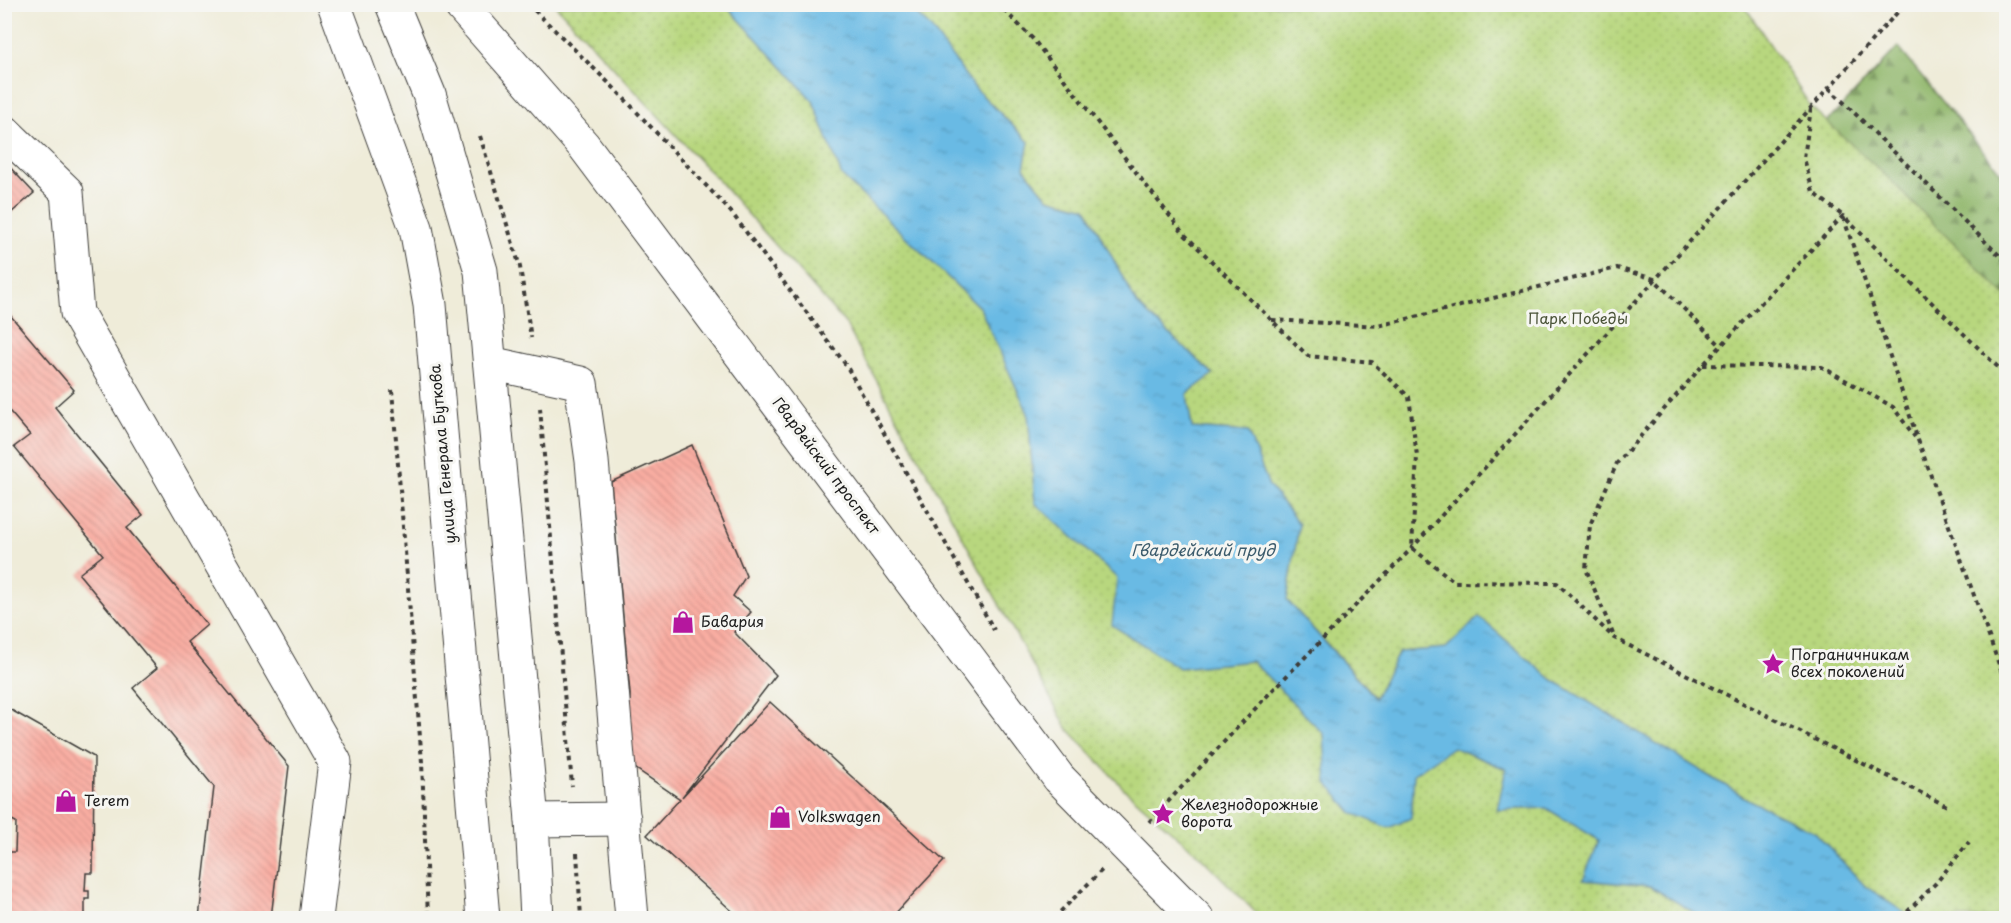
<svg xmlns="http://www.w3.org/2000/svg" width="2011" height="923" viewBox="0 0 2011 923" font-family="'Playpen Sans',sans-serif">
  <defs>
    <pattern id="forest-firs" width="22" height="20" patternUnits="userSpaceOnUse" patternTransform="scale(1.5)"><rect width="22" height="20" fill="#92b86d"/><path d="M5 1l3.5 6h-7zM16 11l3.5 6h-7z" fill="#769559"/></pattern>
    <pattern id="park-dots" width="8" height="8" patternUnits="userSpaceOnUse" patternTransform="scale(1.5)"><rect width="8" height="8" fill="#b8d77e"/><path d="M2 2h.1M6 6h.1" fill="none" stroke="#9eb86c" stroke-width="1.8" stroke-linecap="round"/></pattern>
    <pattern id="water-ripples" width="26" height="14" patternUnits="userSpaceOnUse" patternTransform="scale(1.5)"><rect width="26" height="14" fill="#69bae4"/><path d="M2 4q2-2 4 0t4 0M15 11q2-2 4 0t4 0" fill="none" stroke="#5a9fc3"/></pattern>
    <pattern id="building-back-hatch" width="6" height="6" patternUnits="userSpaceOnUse" patternTransform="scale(1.5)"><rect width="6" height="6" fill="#f9ada2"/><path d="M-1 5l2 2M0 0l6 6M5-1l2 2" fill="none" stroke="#d5948b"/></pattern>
  </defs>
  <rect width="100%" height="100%" fill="#f6f6f2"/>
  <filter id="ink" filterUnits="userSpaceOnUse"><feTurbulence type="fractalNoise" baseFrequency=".0167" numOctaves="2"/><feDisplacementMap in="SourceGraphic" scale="12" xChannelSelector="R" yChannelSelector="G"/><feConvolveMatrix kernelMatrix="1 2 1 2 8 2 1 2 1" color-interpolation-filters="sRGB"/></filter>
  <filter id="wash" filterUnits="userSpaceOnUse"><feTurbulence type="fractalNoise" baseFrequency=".008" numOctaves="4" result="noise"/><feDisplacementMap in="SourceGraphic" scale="24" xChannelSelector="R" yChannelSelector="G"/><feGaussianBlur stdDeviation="1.35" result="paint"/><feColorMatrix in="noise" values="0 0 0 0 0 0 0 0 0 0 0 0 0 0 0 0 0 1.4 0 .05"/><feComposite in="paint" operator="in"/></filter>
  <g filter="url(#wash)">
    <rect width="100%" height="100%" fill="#efecd9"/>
    <polygon fill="url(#forest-firs)" stroke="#576a44" stroke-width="1.5" points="1898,47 2006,179 2006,340 1773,170 1827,122"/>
    <g fill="url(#park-dots)" stroke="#6a7a4d" stroke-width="1.5">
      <polygon points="555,5 726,5 813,101 842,176 980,308 1028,413 1035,503 1117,578 1179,668 1252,661 1325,734 1327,783 1414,774 1452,747 1506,769 1498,810 1546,808 1599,840 1584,880 1650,886 1703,918 1261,918 1200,856 1126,791 1067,728 845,323 716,178"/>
      <polygon points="907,5 1744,5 1811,107 1886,176 2006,296 2006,918 1912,918 1865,886 1815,832 1749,800 1551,679 1479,617 1446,648 1399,652 1376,698 1287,600 1299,524 1269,486 1248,432 1192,428 1187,394 1213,374 1137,304 1086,208 1048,198 1024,168 1029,142 974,87 930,27"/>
    </g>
    <polygon fill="url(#water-ripples)" stroke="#426b80" stroke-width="1.5" points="726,5 907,5 930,27 974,87 1029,142 1024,168 1048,198 1086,208 1137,304 1213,374 1187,394 1192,428 1248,432 1269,486 1299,524 1287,600 1375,698 1399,652 1446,648 1479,617 1551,679 1749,800 1815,832 1865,886 1912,918 1703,918 1650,886 1583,880 1599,840 1546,808 1497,810 1506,769 1453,747 1414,774 1411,818 1389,828 1352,813 1327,783 1324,734 1252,661 1179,668 1112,625 1117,578 1035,503 1028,413 980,308 842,176 813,101"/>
    <g id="blocks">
      <g fill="url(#building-back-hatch)">
        <polygon points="4,161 34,193 4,219"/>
        <polygon points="4,308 74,390 55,407 143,515 127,528 207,625 187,642 289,766 271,918 199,918 214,787 133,688 157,668 79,574 103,555 14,447 30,435 4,405"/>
        <polygon points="692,445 746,576 733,596 751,612 734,632 776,675 682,797 770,702 944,861 891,918 740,918 647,835 680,799 629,764 630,694 611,482"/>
        <polygon points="4,706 94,757 93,873 86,873 85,891 89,891 89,899 85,899 85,918 4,918 4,888 9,888 9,852 15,852 16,822 12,820 10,824 4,821"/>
      </g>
    </g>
  </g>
  <g filter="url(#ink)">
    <use href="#blocks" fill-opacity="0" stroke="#3c3b38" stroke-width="1.5"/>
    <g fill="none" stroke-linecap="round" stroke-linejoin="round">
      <g stroke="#3c3b38" stroke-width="35">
        <g id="minor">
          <polyline points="462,7 584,146 1059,778"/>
          <polyline points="4,131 67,192 77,313 335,762 316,918"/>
          <polyline points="490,363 581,383 592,461 632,918"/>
          <polyline points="532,820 624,819"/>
          <polyline points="1181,902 1197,918"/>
        </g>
      </g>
      <g stroke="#3c3b38" stroke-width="35">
        <g id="major">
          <polyline points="334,4 416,228 430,305 483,918"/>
          <polyline points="392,4 429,94 481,271 532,820 537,918"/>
        </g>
      </g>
      <g stroke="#3c3b38" stroke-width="4" stroke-dasharray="4.5 4.5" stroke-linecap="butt">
        <polyline points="528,4 618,92 731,212 846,365 994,630"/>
        <polyline points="998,4 1033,39 1183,233 1308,356 1372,362 1409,397 1417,456 1412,548 1455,582 1557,583 1614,638 1947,806"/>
        <polyline points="1829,88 2006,262"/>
        <polyline points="1811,108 1804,158 1813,192 1843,216 1918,440 2006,684"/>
        <polyline points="480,136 520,267 531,338"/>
        <polyline points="1272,320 1378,326 1617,268 1654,279 1721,346"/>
        <polyline points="1703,365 1822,367 1893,407 1915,437"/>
        <polyline points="392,390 422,762 428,918"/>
        <polyline points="540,408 572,786"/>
        <polyline points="1613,634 1586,569 1590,525 1617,463 1703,365 1843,216 2006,375"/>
        <polyline points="1149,822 1267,696 1412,548 1905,4"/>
        <polyline points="577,853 581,918"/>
        <polyline points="1054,918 1102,870"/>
        <polyline points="1901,918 1936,883 1969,842"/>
      </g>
      <use href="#minor" stroke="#fff" stroke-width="33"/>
      <use href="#major" stroke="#fff" stroke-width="33"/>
      <g stroke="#3c3b38" stroke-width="35" stroke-linecap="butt">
        <polyline id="minor-bridge" points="1059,778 1181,902"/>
      </g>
      <use href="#minor-bridge" stroke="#fff" stroke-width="33"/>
    </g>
  </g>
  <defs>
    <g id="shop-bare" transform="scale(1.8)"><path d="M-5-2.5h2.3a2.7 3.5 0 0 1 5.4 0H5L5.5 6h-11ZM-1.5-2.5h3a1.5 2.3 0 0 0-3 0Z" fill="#b5179e" stroke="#f6f6f2" stroke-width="2.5" paint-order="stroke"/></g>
    <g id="sight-bare" transform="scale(1.8)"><path d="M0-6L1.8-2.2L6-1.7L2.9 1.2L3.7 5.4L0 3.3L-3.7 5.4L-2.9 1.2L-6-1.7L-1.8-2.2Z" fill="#b5179e" stroke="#f6f6f2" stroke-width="2.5" paint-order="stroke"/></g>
  </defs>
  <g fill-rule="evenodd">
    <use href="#shop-bare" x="683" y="622"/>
    <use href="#sight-bare" x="1773" y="664"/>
    <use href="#shop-bare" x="66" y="801"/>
    <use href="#sight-bare" x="1163" y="814"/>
    <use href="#shop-bare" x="780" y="817"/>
  </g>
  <g text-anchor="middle" stroke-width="6" stroke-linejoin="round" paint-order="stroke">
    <g font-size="15" fill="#4b5439" stroke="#f6f6f2">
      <text x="1578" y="324">Парк Победы</text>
    </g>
    <g font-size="15" fill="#1c1c1c" stroke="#f6f6f2">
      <text transform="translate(443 454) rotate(-95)" y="5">улица Генерала Буткова</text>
      <text transform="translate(826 466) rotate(53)" y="5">Гвардейский проспект</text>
    </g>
    <g font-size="15" fill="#1c1c1c" stroke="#f6f6f2" text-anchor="start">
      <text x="701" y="627">Бавария</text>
      <text x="1791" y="660">Пограничникам<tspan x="1791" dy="17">всех поколений</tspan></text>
      <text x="84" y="806">Terem</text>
      <text x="1181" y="810">Железнодорожные<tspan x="1181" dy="17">ворота</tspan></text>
      <text x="798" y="822">Volkswagen</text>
    </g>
    <g font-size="16" font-style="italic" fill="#3b5b6c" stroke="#f6f6f2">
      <text x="1203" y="556">Гвардейский пруд</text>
    </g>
  </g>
  <rect width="2011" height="923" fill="none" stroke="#f6f6f2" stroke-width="24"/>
</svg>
